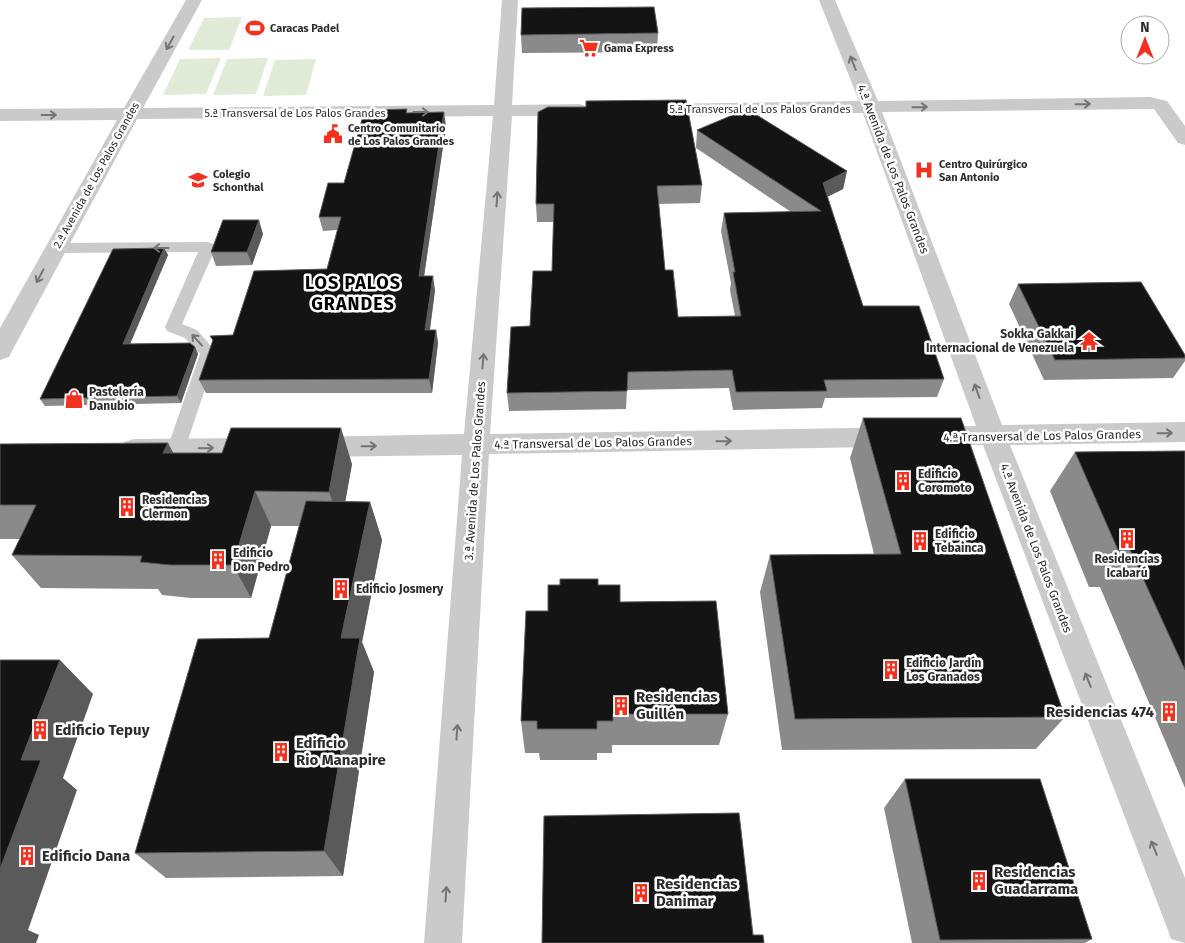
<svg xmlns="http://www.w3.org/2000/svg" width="1185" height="943" viewBox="0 0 1185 943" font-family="'Fira Sans',sans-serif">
  <rect width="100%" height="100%" fill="#fff"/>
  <g fill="#e0ecd8">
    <polygon points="242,17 229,50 188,50 204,18"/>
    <polygon points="221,58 206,94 163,95 180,59"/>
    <polygon points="268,58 256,94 213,95 227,59"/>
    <polygon points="316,59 306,95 263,96 275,60"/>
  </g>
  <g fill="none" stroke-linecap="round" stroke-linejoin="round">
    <polygon fill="#cacaca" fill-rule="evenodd" points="208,242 213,244 216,247 182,324 197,330 217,353 185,449 182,454 176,456 170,454 167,449 200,354 185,338 167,331 165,327 198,252 55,253 50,251 47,248 50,245 55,243"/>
    <g fill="#cacaca" fill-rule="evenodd">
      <polygon points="186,0 202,0 143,108 494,105 502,0 518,0 512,105 579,104 586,106 588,110 586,114 579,116 512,116 490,434 976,426 863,113 652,116 645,114 643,110 645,106 652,104 859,101 819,0 835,0 878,101 1150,97 1167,101 1185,126 1185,145 1178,143 1154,109 1150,109 882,112 1002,425 1185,422 1185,442 1010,445 1185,878 1185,943 1171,939 1166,925 983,445 489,454 462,943 424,943 462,455 309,457 299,454 296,447 299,440 309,437 464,434 493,116 137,119 12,351 9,357 0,360 0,328 117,120 0,121 0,109 124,108"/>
      <polygon points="261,438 271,441 274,448 271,455 261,458 134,459 124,456 121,449 124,442 134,439"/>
    </g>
  </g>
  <g fill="#8a8a8a">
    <polygon points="658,33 657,52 522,53 521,35"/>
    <polygon points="538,112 702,185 700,203 659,204 665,270 678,317 735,316 730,290 731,283 721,231 724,213 791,212 696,148 697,130 847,171 843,189 827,197 863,306 944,379 937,397 825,398 822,408 733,410 729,388 627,390 626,409 509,411 507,393 530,326 552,271 554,222 537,222 536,204"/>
    <polygon points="408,113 446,126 424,276 435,290 430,330 436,330 438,343 432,393 206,393 199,380 213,341 210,336 233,335 327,269 337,230 323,231 319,217 344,183"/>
    <polygon points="263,234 252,265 216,266 211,252"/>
    <polygon points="164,248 168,255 130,344 195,347 198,354 181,403 45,406 40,399"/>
    <polygon points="1018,284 1185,355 1185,361 1173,378 1044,380 1009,304"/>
    <polygon points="863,418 1065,717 1036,749 782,750 760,592 770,555 874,554 850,458"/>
    <polygon points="0,444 352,464 345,501 370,502 382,540 362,642 374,672 343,876 166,878 135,853 269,638 299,526 271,526 251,598 191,598 162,595 158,589 41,588 12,555 20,539 0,539"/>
    <polygon points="1185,451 1185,788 1100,587 1089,587 1050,491 1075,452"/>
    <polygon points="598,585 620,602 728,714 719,745 612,745 612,753 597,753 597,760 540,760 539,753 525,753 521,721 548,611"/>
    <polygon points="905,779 1092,939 1085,943 912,943 884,808"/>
  </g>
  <g fill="#5a5a5a">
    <polygon points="444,112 446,126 422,290 419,276"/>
    <polygon points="847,171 843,189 819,201 823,183"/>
    <polygon points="259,220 263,234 252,265 247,252"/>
    <polygon points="164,248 168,255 127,351 123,344"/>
    <polygon points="433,276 435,290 428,343 425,330"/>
    <polygon points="436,330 438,343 432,393 429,379"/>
    <polygon points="195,347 198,354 181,403 177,396"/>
    <polygon points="341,428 352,464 341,526 329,492"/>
    <polygon points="168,443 187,478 163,453"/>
    <polygon points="255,491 271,526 251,598 233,565"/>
    <polygon points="370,502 382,540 362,642 374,672 343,876 324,851 341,638"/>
    <polygon points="60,660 93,694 63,778 77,790 28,930 39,935 36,943 0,943 0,869 21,760"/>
  </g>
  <g fill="#141414" stroke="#5a5a5a">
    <polygon points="654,7 658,33 521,35 522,8"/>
    <polygon points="686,100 702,185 657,186 665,270 673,270 678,317 741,316 733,272 735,272 724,213 821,211 697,130 747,109 847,171 823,183 863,306 919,306 944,379 824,380 827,391 736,392 732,370 628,372 627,391 507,393 511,327 530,326 533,271 552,271 554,204 536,204 538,112 548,107 586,107 586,101"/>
    <polygon points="407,109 406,113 444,112 419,276 433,276 425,330 436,330 429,379 199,380 213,340 210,336 233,335 254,271 327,269 341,217 319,217 328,183 344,183 364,112 369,112 369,110"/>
    <polygon points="223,220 259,220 247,252 211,252"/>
    <polygon points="164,248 123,344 190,343 195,347 177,396 40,399 113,249"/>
    <polygon points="1141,282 1185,355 1185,358 1055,360 1018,284"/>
    <polygon points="863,418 961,418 1065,717 795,719 770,555 901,554"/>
    <polygon points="231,428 341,428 329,492 255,491 233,565 170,565 140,562 142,556 12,555 36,505 0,505 0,444 168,443 163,453 222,453"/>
    <polygon points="1185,451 1185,670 1130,550 1118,550 1075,452"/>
    <polygon points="306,501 370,502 341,638 360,638 324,851 135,853 198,639 269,638"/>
    <polygon points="560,579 598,579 598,585 620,585 620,602 716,601 728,714 613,714 613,721 597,721 597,729 537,729 537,721 521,721 526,611 548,611 548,585 560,585"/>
    <polygon points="0,660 60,660 21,760 41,760 0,869"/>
    <polygon points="905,779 1040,779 1092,939 940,940"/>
    <polygon points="739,813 753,935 763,935 764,943 542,943 544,816"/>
  </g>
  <defs><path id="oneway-shaft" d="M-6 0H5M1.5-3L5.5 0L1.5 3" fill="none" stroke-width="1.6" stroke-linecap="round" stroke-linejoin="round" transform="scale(1.25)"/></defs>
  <g stroke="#747474">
    <use href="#oneway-shaft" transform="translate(170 43) rotate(119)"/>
    <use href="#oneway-shaft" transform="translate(853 63) rotate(-112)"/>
    <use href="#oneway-shaft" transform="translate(1083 104) rotate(-1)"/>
    <use href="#oneway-shaft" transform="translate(920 107) rotate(-1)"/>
    <use href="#oneway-shaft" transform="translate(421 112)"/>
    <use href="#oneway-shaft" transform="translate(49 115)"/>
    <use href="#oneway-shaft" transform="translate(497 199) rotate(-86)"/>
    <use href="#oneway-shaft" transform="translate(161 248) rotate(180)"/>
    <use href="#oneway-shaft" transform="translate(40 276) rotate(118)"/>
    <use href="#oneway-shaft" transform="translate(197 340) rotate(-132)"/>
    <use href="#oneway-shaft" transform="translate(483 361) rotate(-85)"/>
    <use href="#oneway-shaft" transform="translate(977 391) rotate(-110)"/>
    <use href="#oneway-shaft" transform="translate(1165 433) rotate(-1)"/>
    <use href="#oneway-shaft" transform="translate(724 441) rotate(-1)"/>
    <use href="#oneway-shaft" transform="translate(369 446) rotate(-1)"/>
    <use href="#oneway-shaft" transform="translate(206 448) rotate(-1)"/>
    <use href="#oneway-shaft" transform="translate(1088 680) rotate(-112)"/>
    <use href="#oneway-shaft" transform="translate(457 732) rotate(-86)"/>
    <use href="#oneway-shaft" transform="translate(1154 848) rotate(-112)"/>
    <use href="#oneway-shaft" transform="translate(446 894) rotate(-86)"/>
  </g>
  <defs>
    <g id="stadium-bare" transform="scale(1.5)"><path d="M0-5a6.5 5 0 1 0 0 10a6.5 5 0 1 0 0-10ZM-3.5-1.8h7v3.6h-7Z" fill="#f3311f" stroke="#fff" stroke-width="2.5" paint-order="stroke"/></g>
    <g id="supermarket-bare" transform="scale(1.5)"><path d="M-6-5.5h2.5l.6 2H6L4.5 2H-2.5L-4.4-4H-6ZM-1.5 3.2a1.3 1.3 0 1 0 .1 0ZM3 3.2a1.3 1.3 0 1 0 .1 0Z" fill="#f3311f" stroke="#fff" stroke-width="2.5" paint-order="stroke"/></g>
    <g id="civic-bare" transform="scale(1.5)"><path d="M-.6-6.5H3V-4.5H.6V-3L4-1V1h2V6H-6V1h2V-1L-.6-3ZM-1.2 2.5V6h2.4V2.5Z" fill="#f3311f" stroke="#fff" stroke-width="2.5" paint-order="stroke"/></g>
    <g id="hospital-bare" transform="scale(1.5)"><path d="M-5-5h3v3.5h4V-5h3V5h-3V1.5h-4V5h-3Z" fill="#f3311f" stroke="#fff" stroke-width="2.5" paint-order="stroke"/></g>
    <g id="school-bare" transform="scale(1.5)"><path d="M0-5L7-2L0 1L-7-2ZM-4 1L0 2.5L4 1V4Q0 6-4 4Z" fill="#f3311f" stroke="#fff" stroke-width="2.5" paint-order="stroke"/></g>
    <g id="temple-bare" transform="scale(1.5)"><path d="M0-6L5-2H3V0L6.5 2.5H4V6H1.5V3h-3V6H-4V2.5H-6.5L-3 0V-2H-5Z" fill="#f3311f" stroke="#fff" stroke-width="2.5" paint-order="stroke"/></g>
    <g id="shop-bare" transform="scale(1.5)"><path d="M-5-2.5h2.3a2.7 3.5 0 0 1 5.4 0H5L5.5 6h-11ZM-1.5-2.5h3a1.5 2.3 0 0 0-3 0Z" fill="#f3311f" stroke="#fff" stroke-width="2.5" paint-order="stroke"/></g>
    <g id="building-bare" transform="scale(1.5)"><path d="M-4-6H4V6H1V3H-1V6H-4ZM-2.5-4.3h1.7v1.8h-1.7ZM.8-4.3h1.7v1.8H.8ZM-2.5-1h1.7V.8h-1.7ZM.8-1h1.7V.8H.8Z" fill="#f3311f" stroke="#fff" stroke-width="2.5" paint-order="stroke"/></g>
  </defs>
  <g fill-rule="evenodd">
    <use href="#stadium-bare" x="255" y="28"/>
    <use href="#supermarket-bare" x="589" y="48"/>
    <use href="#civic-bare" x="333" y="134"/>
    <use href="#hospital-bare" x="924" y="170"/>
    <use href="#school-bare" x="198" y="180"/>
    <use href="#temple-bare" x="1089" y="341"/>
    <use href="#shop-bare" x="74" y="399"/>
    <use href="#building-bare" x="903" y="481"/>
    <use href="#building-bare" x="127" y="507"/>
    <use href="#building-bare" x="1127" y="539"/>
    <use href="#building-bare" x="920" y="541"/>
    <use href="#building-bare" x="218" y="560"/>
    <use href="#building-bare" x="341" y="589"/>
    <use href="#building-bare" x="891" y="670"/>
    <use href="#building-bare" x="621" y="706"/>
    <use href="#building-bare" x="1169" y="712"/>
    <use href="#building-bare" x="40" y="730"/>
    <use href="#building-bare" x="281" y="752"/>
    <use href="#building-bare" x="27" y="856"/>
    <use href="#building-bare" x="979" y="881"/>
    <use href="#building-bare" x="641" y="893"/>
  </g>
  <g text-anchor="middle" stroke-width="5" stroke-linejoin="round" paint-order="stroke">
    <g font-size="11" font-weight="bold" fill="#2d2d2d" stroke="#fff" text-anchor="start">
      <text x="270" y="32">Caracas Padel</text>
      <text x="604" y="52">Gama Express</text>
      <text x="348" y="132">Centro Comunitario<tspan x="348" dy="13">de Los Palos Grandes</tspan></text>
      <text x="939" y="168">Centro Quirúrgico<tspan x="939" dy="13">San Antonio</tspan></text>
      <text x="213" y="178">Colegio<tspan x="213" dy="13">Schonthal</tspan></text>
    </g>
    <g font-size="11" fill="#2d2d2d" stroke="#fff">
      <text x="760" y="113">5.ª Transversal de Los Palos Grandes</text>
      <text x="295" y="117">5.ª Transversal de Los Palos Grandes</text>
      <text transform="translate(96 175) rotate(-61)" y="4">2.ª Avenida de Los Palos Grandes</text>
    </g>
    <g font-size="12" fill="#2d2d2d" stroke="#fff">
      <text transform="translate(893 169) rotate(69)" y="4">4.ª Avenida de Los Palos Grandes</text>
      <text transform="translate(1042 436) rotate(-1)" y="4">4.ª Transversal de Los Palos Grandes</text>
      <text transform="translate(593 443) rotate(-1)" y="4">4.ª Transversal de Los Palos Grandes</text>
      <text transform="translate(475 471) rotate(-86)" y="4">3.ª Avenida de Los Palos Grandes</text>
      <text transform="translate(1036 548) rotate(69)" y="4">4.ª Avenida de Los Palos Grandes</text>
    </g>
    <g font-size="12" font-weight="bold" fill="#2d2d2d" stroke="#fff" text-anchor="start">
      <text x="1074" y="338" text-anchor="end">Sokka Gakkai<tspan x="1074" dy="14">Internacional de Venezuela</tspan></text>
      <text x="89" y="396">Pastelería<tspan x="89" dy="14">Danubio</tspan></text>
      <text x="918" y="478">Edificio<tspan x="918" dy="14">Coromoto</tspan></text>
      <text x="142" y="504">Residencias<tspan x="142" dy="14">Clermon</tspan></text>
      <text x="935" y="538">Edificio<tspan x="935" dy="14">Tebainca</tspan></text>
      <text x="233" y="557">Edificio<tspan x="233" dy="14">Don Pedro</tspan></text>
      <text x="1127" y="563" text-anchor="middle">Residencias<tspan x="1127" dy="14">Icabarú</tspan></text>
      <text x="356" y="593">Edificio Josmery</text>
      <text x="906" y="667">Edificio Jardín<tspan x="906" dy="14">Los Granados</tspan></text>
    </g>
    <g font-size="15" font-weight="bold" fill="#2d2d2d" stroke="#fff" text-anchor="start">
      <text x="636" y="702">Residencias<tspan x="636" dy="17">Guillén</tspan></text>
      <text x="1154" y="717" text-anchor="end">Residencias 474</text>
      <text x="55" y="735">Edificio Tepuy</text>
      <text x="296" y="748">Edificio<tspan x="296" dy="17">Rio Manapire</tspan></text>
      <text x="42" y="861">Edificio Dana</text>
      <text x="994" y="877">Residencias<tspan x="994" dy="17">Guadarrama</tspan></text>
      <text x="656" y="889">Residencias<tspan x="656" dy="17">Danimar</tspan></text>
    </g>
    <g font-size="18" font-weight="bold" letter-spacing="1" fill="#000" stroke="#fff">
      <text x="353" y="289">LOS PALOS<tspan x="353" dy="21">GRANDES</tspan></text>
    </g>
  </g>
  <g transform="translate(1145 40)"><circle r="24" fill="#ffffff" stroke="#ababab"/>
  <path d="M0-4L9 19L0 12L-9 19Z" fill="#f3311f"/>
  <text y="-8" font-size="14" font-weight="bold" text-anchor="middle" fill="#2d2d2d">N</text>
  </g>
</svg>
